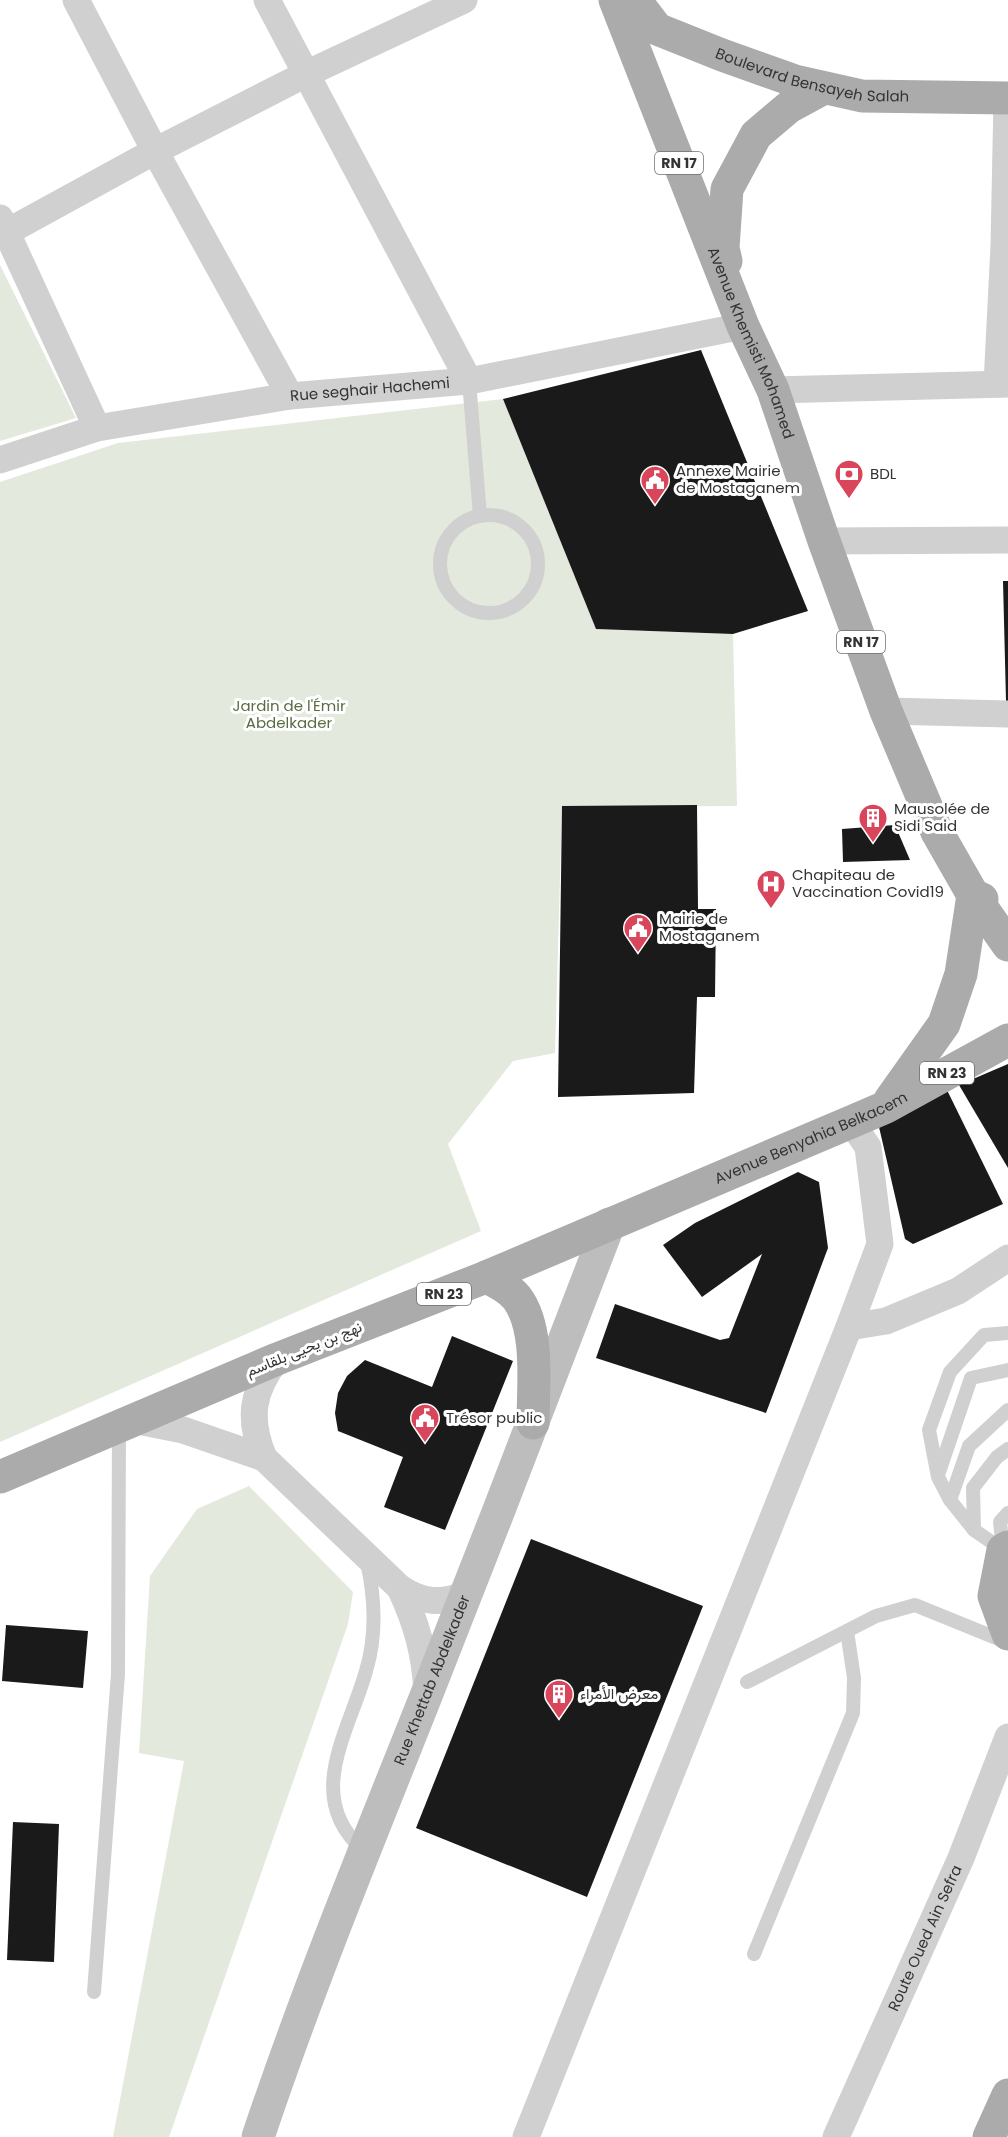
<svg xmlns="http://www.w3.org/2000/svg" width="1008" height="2137" viewBox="0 0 1008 2137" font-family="Poppins,Vazirmatn,sans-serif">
  <rect width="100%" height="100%" fill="#fff"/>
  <g fill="#e3e9dd">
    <polygon points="0,265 76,418 0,441"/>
    <polygon points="503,399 596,629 733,634 737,806 562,807 555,1053 513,1061 448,1144 481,1231 0,1442 0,482 118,443"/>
    <polygon points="249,1486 353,1592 348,1624 169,2137 113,2137 184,1761 139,1753 150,1576 197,1509"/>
  </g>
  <g fill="#1a1a1a">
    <polygon points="701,350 808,611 733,634 596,629 503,399"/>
    <polygon points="1003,581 1008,581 1008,701 1006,701"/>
    <polygon points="697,805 698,909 716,909 715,997 697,997 694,1093 558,1097 562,806"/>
    <polygon points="895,825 910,860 843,862 842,829"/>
    <polygon points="1008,1064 1008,1168 959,1085"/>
    <polygon points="945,1086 1003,1204 913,1244 905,1239 879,1127"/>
    <polygon points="798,1172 819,1182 828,1248 766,1413 596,1358 615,1304 720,1340 729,1338 762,1254 702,1297 663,1245 695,1223"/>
    <polygon points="452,1336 513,1361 445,1530 384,1507 403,1457 338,1431 335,1413 338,1393 347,1376 365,1360 432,1387"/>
    <polygon points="531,1539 703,1606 587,1897 416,1828"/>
    <polygon points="6,1625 88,1631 83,1688 2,1681"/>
    <polygon points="13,1822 59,1824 54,1962 7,1960"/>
  </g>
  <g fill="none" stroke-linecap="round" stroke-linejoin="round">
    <g stroke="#d0d0d0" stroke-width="14">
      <polyline points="469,381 480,516"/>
      <circle cx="489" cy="564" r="49"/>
      <polyline points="938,1475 971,1378 1008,1370"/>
      <polyline points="950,1500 938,1477 929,1430 950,1372 984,1335 1008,1333"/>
      <polyline points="974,1530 973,1488 997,1457 1008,1449"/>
      <polyline points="1003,1550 974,1530 950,1500 969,1446 1008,1410"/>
      <polyline points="1003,1550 1000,1522 1008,1513"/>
      <polyline points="747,1682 876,1616 915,1605 1006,1642"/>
      <path d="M363 1850C303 1797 349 1732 366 1671 377 1635 375 1598 367 1562"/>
      <polyline points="754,1954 853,1713 854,1678 847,1631"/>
      <polyline points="94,1992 118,1674 119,1428"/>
    </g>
    <g stroke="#d0d0d0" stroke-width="27">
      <polyline points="76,0 155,151 290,396"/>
      <polyline points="267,0 469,381"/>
      <polyline points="0,218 97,428"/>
      <polyline points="0,236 155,151 306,74 464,0"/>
      <polyline points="997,384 1004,246 1007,98"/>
      <polyline points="773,390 1008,384"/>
      <path id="s1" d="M0 460 97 428 290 396 469 381 743 326"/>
      <polyline points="824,541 1008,540"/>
      <polyline points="886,711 1008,714"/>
      <polyline points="851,1122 868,1147 880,1244 849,1327 886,1321 958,1291 1008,1258"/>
      <path d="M133 1420 183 1430 264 1458 400 1588C422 1603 442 1604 466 1594"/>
      <path d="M264 1458C248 1420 251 1392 277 1359"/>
      <path d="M400 1588C417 1624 425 1654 427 1693"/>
      <polyline points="526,2137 849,1327"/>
      <path id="s2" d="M836 2137 961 1858 1008 1737"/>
    </g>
    <path stroke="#bdbdbd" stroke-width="33" id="s3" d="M258 2137C308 1988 368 1842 426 1696 488 1539 549 1382 609 1224"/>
    <g stroke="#ababab" stroke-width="33">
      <path id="s4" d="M615 0 743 326 773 390 824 541 886 711 937 832 973 895 1008 945"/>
      <path id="s5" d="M635 0 657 29 722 55 795 81 862 96 1008 98"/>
      <polyline points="726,261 723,248 727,189 756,135 789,107 824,88"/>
      <polyline points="890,1100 944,1024 961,974 973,895 982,899"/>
      <path d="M486 1277C497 1282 509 1288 517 1298 540 1329 533 1386 533 1423"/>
      <path id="s6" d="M0 1477 277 1359 486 1277 851 1122 886 1107 1008 1040"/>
      <polyline points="1008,1547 1003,1550 994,1596 1008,1634"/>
      <polyline points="989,2137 1008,2095"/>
    </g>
  </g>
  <defs>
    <g id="bank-pin" transform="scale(1.5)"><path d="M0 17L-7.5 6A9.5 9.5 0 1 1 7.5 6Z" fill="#d9455b" stroke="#fff"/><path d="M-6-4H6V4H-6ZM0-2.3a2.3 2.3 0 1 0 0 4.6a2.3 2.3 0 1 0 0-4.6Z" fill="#fff"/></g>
    <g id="civic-pin" transform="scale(1.5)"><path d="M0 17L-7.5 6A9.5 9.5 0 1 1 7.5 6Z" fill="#d9455b" stroke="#fff"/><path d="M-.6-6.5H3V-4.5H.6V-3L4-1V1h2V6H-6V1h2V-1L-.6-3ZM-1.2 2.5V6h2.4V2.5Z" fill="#fff"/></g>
    <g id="building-pin" transform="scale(1.5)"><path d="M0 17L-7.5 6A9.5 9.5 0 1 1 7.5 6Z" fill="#d9455b" stroke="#fff"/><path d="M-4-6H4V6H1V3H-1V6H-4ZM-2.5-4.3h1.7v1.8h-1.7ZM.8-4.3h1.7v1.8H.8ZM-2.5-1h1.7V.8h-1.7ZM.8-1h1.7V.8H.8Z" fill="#fff"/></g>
    <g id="hospital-pin" transform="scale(1.5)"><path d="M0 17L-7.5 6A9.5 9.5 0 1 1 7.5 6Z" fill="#d9455b" stroke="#fff"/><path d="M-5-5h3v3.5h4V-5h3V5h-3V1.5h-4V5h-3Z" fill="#fff"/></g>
  </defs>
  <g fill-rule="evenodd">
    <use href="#bank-pin" x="849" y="474"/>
    <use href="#civic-pin" x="655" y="480"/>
    <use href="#building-pin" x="873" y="818"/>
    <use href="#hospital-pin" x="771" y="884"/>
    <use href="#civic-pin" x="638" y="928"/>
    <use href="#civic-pin" x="425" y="1418"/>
    <use href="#building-pin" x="559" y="1694"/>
  </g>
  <g text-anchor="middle" stroke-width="6" stroke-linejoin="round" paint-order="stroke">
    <g fill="#fff" stroke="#707070" stroke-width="1.5">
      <rect x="655" y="152" width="48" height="22" rx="4.5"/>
      <rect x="837" y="631" width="48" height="22" rx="4.5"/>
      <rect x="920" y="1062" width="54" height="22" rx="4.5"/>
      <rect x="417" y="1283" width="54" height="22" rx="4.5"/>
    </g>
    <g font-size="14" font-weight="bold" fill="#333">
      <text x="679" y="168">RN 17</text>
      <text x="861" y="647">RN 17</text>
      <text x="947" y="1078">RN 23</text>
      <text x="444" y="1299">RN 23</text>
    </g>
    <g font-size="15" fill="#333" stroke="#fff">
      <text dy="5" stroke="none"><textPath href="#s5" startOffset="200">Boulevard Bensayeh Salah</textPath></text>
      <text dy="5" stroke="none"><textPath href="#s4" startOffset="369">Avenue Khemisti Mohamed</textPath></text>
      <text dy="5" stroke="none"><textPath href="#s1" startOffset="378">Rue seghair Hachemi</textPath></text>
      <text dy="5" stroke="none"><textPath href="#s6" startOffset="879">Avenue Benyahia Belkacem</textPath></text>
      <text transform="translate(304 1349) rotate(-22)" y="5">نهج بن يحيى بلقاسم</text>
      <text dy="5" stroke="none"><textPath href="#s3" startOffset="489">Rue Khettab Abdelkader</textPath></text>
      <text dy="5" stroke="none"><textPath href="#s2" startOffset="218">Route Oued Ain Sefra</textPath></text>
    </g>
    <g font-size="15" fill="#333" stroke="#fff" text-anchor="start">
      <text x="676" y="476">Annexe Mairie<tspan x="676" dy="17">de Mostaganem</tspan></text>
      <text x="870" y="479">BDL</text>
      <text x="894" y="814">Mausolée de<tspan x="894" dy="17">Sidi Said</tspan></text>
      <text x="792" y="880">Chapiteau de<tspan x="792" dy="17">Vaccination Covid19</tspan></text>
      <text x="659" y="924">Mairie de<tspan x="659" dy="17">Mostaganem</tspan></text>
      <text x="446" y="1423">Trésor public</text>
      <text x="580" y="1699">معرض الأمراء</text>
    </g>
    <g font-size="15" fill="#596c42" stroke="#fff">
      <text x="289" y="711">Jardin de l'Émir<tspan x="289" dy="17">Abdelkader</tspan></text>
    </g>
  </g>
</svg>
